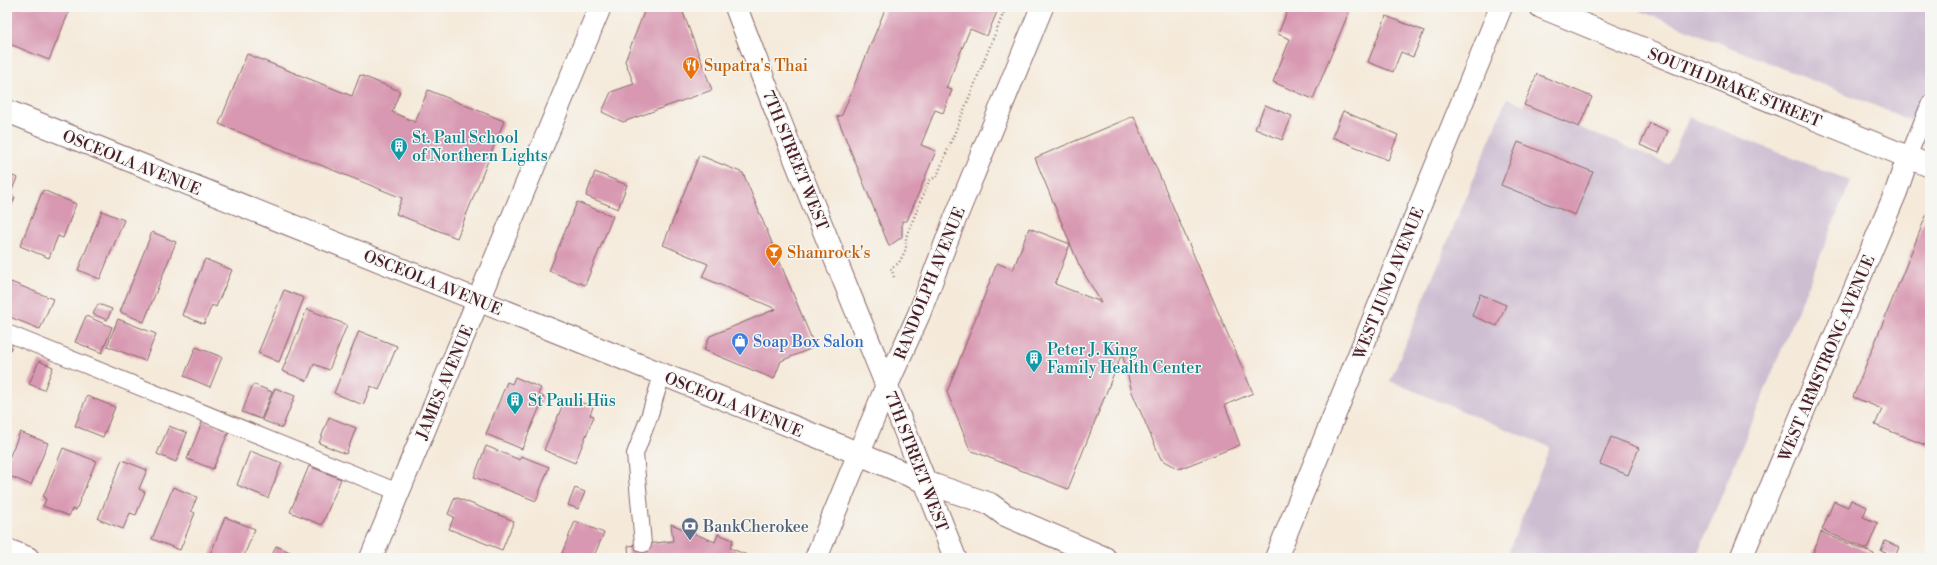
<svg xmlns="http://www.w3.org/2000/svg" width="1937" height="565" viewBox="0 0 1937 565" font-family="'Libre Bodoni',serif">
  <rect width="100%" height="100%" fill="#f6f6f2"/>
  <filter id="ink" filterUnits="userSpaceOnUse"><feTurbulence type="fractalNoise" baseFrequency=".025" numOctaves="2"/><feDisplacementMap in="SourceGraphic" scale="8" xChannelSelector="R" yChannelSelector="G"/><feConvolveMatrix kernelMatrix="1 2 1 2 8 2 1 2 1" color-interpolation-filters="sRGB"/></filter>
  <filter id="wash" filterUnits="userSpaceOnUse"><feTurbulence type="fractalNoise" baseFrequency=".012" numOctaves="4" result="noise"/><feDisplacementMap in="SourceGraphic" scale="16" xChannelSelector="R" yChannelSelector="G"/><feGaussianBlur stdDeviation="0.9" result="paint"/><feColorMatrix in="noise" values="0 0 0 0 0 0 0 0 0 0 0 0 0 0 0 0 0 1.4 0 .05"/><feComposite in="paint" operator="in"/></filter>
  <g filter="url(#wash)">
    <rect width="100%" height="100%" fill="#f5eada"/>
    <g fill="#cebed1">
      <polygon points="1631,7 1930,7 1930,128"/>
      <polygon points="1507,98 1669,164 1689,117 1851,181 1696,558 1506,558 1550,447 1390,381"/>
    </g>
    <g id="blocks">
      <g fill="#d898b1">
        <polygon points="7,7 71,7 49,60 7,43"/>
        <polygon points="646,7 681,7 712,90 623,122 602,112 611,92 634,84 625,61"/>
        <polygon points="886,7 999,7 987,36 970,29 946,88 952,90 943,113 935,110 921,145 936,151 907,221 902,221 902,237 889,246 837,117 842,115"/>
        <polygon points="1289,7 1351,7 1313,99 1273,82 1290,39 1278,34"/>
        <polygon points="1386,16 1424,31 1413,57 1401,52 1393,72 1368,62"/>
        <polygon points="247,54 352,96 360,75 400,91 392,112 415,122 428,90 504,121 457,238 396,214 402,198 219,124"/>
        <polygon points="1537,74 1592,97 1579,127 1524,105"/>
        <polygon points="1265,105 1292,116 1282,140 1255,129"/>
        <polygon points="1343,111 1398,135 1388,160 1332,137"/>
        <polygon points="1134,116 1253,393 1225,405 1240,445 1179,469 1161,459 1132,392 1122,353 1068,489 970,450 947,392 997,263 1013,270 1029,228 1070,244 1055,284 1101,302 1079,265 1035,158"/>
        <polygon points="1650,123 1668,131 1659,153 1640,145"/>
        <polygon points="1518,142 1593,172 1575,215 1501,185"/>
        <polygon points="699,155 743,173 815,347 781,361 774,379 704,350 710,336 776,309 702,277 708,264 663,245"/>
        <polygon points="595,172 627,185 618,209 586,196"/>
        <polygon points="7,173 17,178 10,195 15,197 7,218"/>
        <polygon points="43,190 76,204 63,238 58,236 49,258 20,246"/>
        <polygon points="577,202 613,216 585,285 549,271"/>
        <polygon points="1930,206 1930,447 1875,425 1882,409 1853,397"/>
        <polygon points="102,211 124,220 100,279 78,270"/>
        <polygon points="152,232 176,242 144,322 120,312"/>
        <polygon points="205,259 232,270 216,307 212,305 204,324 182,315"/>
        <polygon points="11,282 53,299 40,329 7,316 7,293"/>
        <polygon points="284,290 304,298 279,362 258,353"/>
        <polygon points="1480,294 1506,305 1497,326 1472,316"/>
        <polygon points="98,304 112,309 107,320 93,314"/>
        <polygon points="307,309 347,325 329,370 314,364 307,381 282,371"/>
        <polygon points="86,316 112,327 102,353 75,342"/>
        <polygon points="118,319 156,334 145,361 107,346"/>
        <polygon points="359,331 397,346 379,390 371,386 363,405 334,393"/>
        <polygon points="7,338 14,341 7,358"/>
        <polygon points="196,347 222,357 210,387 184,376"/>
        <polygon points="39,361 53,367 44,390 29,384"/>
        <polygon points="515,377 541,388 538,394 544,397 522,449 486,434 507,382 512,384"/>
        <polygon points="253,384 272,392 261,419 242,412"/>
        <polygon points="275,388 295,396 282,428 262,420"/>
        <polygon points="87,396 115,407 103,437 75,426"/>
        <polygon points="570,398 593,407 590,415 594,416 575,463 544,450 563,404 567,405"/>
        <polygon points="329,417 356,428 346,454 319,443"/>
        <polygon points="203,420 229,431 213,469 187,459"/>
        <polygon points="169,426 187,433 176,462 157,454"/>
        <polygon points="20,432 48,443 31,485 7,475 7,463"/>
        <polygon points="1611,437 1639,448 1628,475 1600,464"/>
        <polygon points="486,446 520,460 521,456 549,467 536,501 474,477"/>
        <polygon points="63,448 96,461 76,510 72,509 69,516 43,506 46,499 43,497"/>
        <polygon points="250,451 282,463 268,498 237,485"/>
        <polygon points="122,460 147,470 139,489 145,492 136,515 130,513 123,529 98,519"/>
        <polygon points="309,466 341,479 322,525 290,512"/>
        <polygon points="173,487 197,497 191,511 195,513 180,550 152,539"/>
        <polygon points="575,488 585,492 578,509 568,505"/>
        <polygon points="455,497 514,521 502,550 449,529 454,517 448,514"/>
        <polygon points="1851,500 1867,507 1863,517 1878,523 1867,549 1822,530 1834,501 1848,507"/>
        <polygon points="225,517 255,529 243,558 209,558"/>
        <polygon points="575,521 604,533 593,558 575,558 562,553"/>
        <polygon points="671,524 715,542 718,534 733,540 730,548 754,558 629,558 628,546 673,541"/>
        <polygon points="1821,532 1874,554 1873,558 1811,558"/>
        <polygon points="1885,541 1899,547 1895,557 1881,551"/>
        <polygon points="276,546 304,558 271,558"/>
      </g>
    </g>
  </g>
  <g filter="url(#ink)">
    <use href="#blocks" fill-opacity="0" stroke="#866668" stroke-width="1"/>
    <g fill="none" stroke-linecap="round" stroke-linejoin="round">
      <g stroke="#866668" stroke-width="18">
        <g id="service">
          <polyline points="1908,157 1930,103"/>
          <polyline points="7,333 398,492"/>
          <polyline points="643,544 635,454 649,417 662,375"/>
        </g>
      </g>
      <g stroke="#866668" stroke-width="24">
        <g id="minor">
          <polyline points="1541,7 1930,166"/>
          <polyline points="7,111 831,442 925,482 990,504 1005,515 1105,558"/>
          <polyline points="7,550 28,558"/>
          <polyline points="371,558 600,7"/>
          <polyline points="1276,558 1501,7"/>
          <polyline points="1741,558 1896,192 1908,157"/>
        </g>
      </g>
      <g stroke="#866668" stroke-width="24">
        <polyline id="tertiary" points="816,558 887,385 919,314 953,224 1042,7"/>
      </g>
      <g stroke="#866668" stroke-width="24">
        <path id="secondary" d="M736 7C805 192 884 373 955 558"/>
      </g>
      <polyline stroke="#866668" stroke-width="2.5" stroke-dasharray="1 3" stroke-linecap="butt" points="894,277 891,268 899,263 906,249 906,237 929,181 937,176 1006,7"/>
      <use href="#service" stroke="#fff" stroke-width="16"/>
      <use href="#minor" stroke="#fff" stroke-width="22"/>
      <use href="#tertiary" stroke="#fff" stroke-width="22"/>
      <use href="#secondary" stroke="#fff" stroke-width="22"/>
    </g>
  </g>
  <defs>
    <g id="restaurant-pin" transform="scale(0.9)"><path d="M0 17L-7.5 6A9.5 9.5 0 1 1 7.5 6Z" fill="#e8710a" stroke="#f6f6f2"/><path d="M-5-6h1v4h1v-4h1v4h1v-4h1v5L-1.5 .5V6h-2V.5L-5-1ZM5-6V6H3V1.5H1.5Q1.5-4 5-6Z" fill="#fff"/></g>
    <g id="building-pin" transform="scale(0.9)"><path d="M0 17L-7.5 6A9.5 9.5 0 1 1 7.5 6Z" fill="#0f9aa8" stroke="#f6f6f2"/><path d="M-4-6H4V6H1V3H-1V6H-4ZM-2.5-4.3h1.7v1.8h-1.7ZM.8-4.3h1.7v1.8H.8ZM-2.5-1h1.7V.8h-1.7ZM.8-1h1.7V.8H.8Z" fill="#fff"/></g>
    <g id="bar-pin" transform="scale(0.9)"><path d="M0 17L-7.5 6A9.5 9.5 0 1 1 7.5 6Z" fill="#e8710a" stroke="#f6f6f2"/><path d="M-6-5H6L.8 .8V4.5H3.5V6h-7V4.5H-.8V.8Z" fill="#fff"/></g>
    <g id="shop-pin" transform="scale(0.9)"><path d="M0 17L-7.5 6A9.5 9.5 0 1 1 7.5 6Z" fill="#3f7fe0" stroke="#f6f6f2"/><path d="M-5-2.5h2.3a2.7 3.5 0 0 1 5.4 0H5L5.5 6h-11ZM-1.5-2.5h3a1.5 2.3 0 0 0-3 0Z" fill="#fff"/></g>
    <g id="bank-pin" transform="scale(0.9)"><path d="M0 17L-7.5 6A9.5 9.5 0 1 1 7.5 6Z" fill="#5c6f8a" stroke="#f6f6f2"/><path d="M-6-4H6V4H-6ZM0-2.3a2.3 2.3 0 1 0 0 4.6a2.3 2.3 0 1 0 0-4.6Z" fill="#fff"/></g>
  </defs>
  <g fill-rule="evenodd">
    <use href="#restaurant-pin" x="691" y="65"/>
    <use href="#building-pin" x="399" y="146"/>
    <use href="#bar-pin" x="774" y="252"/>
    <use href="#shop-pin" x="740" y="341"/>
    <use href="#building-pin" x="1034" y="358"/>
    <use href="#building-pin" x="515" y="400"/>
    <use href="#bank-pin" x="690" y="526"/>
  </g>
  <g text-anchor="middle" stroke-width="3" stroke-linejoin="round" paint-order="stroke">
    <g font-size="16" fill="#c56008" stroke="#f6f6f2" text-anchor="start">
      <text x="704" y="71">Supatra's Thai</text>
      <text x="787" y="258">Shamrock's</text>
    </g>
    <g font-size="16" fill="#4a1f2b" stroke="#f6f6f2">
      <text transform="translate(1735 87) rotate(22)" y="6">SOUTH DRAKE STREET</text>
      <text transform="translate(796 160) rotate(68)" y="6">7TH STREET WEST</text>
      <text transform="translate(132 162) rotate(22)" y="6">OSCEOLA AVENUE</text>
      <text transform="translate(433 282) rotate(22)" y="6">OSCEOLA AVENUE</text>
      <text transform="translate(929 283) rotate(-68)" y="6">RANDOLPH AVENUE</text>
      <text transform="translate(1388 283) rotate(-68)" y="6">WEST JUNO AVENUE</text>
      <text transform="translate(1826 358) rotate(-67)" y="6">WEST ARMSTRONG AVENUE</text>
      <text transform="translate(444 382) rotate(-67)" y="6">JAMES AVENUE</text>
      <text transform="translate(734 404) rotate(22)" y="6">OSCEOLA AVENUE</text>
      <text transform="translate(917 461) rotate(69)" y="6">7TH STREET WEST</text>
    </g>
    <g font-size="16" fill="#0d838f" stroke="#f6f6f2" text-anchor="start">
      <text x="412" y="143">St. Paul School<tspan x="412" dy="18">of Northern Lights</tspan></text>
      <text x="1047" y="355">Peter J. King<tspan x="1047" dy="18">Family Health Center</tspan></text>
      <text x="528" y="406">St Pauli Hüs</text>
    </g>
    <g font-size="16" fill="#366cbe" stroke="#f6f6f2" text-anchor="start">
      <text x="753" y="347">Soap Box Salon</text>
    </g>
    <g font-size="16" fill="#4e5e75" stroke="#f6f6f2" text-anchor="start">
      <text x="703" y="532">BankCherokee</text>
    </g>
  </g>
  <rect width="1937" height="565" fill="none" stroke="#f6f6f2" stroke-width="24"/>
</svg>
